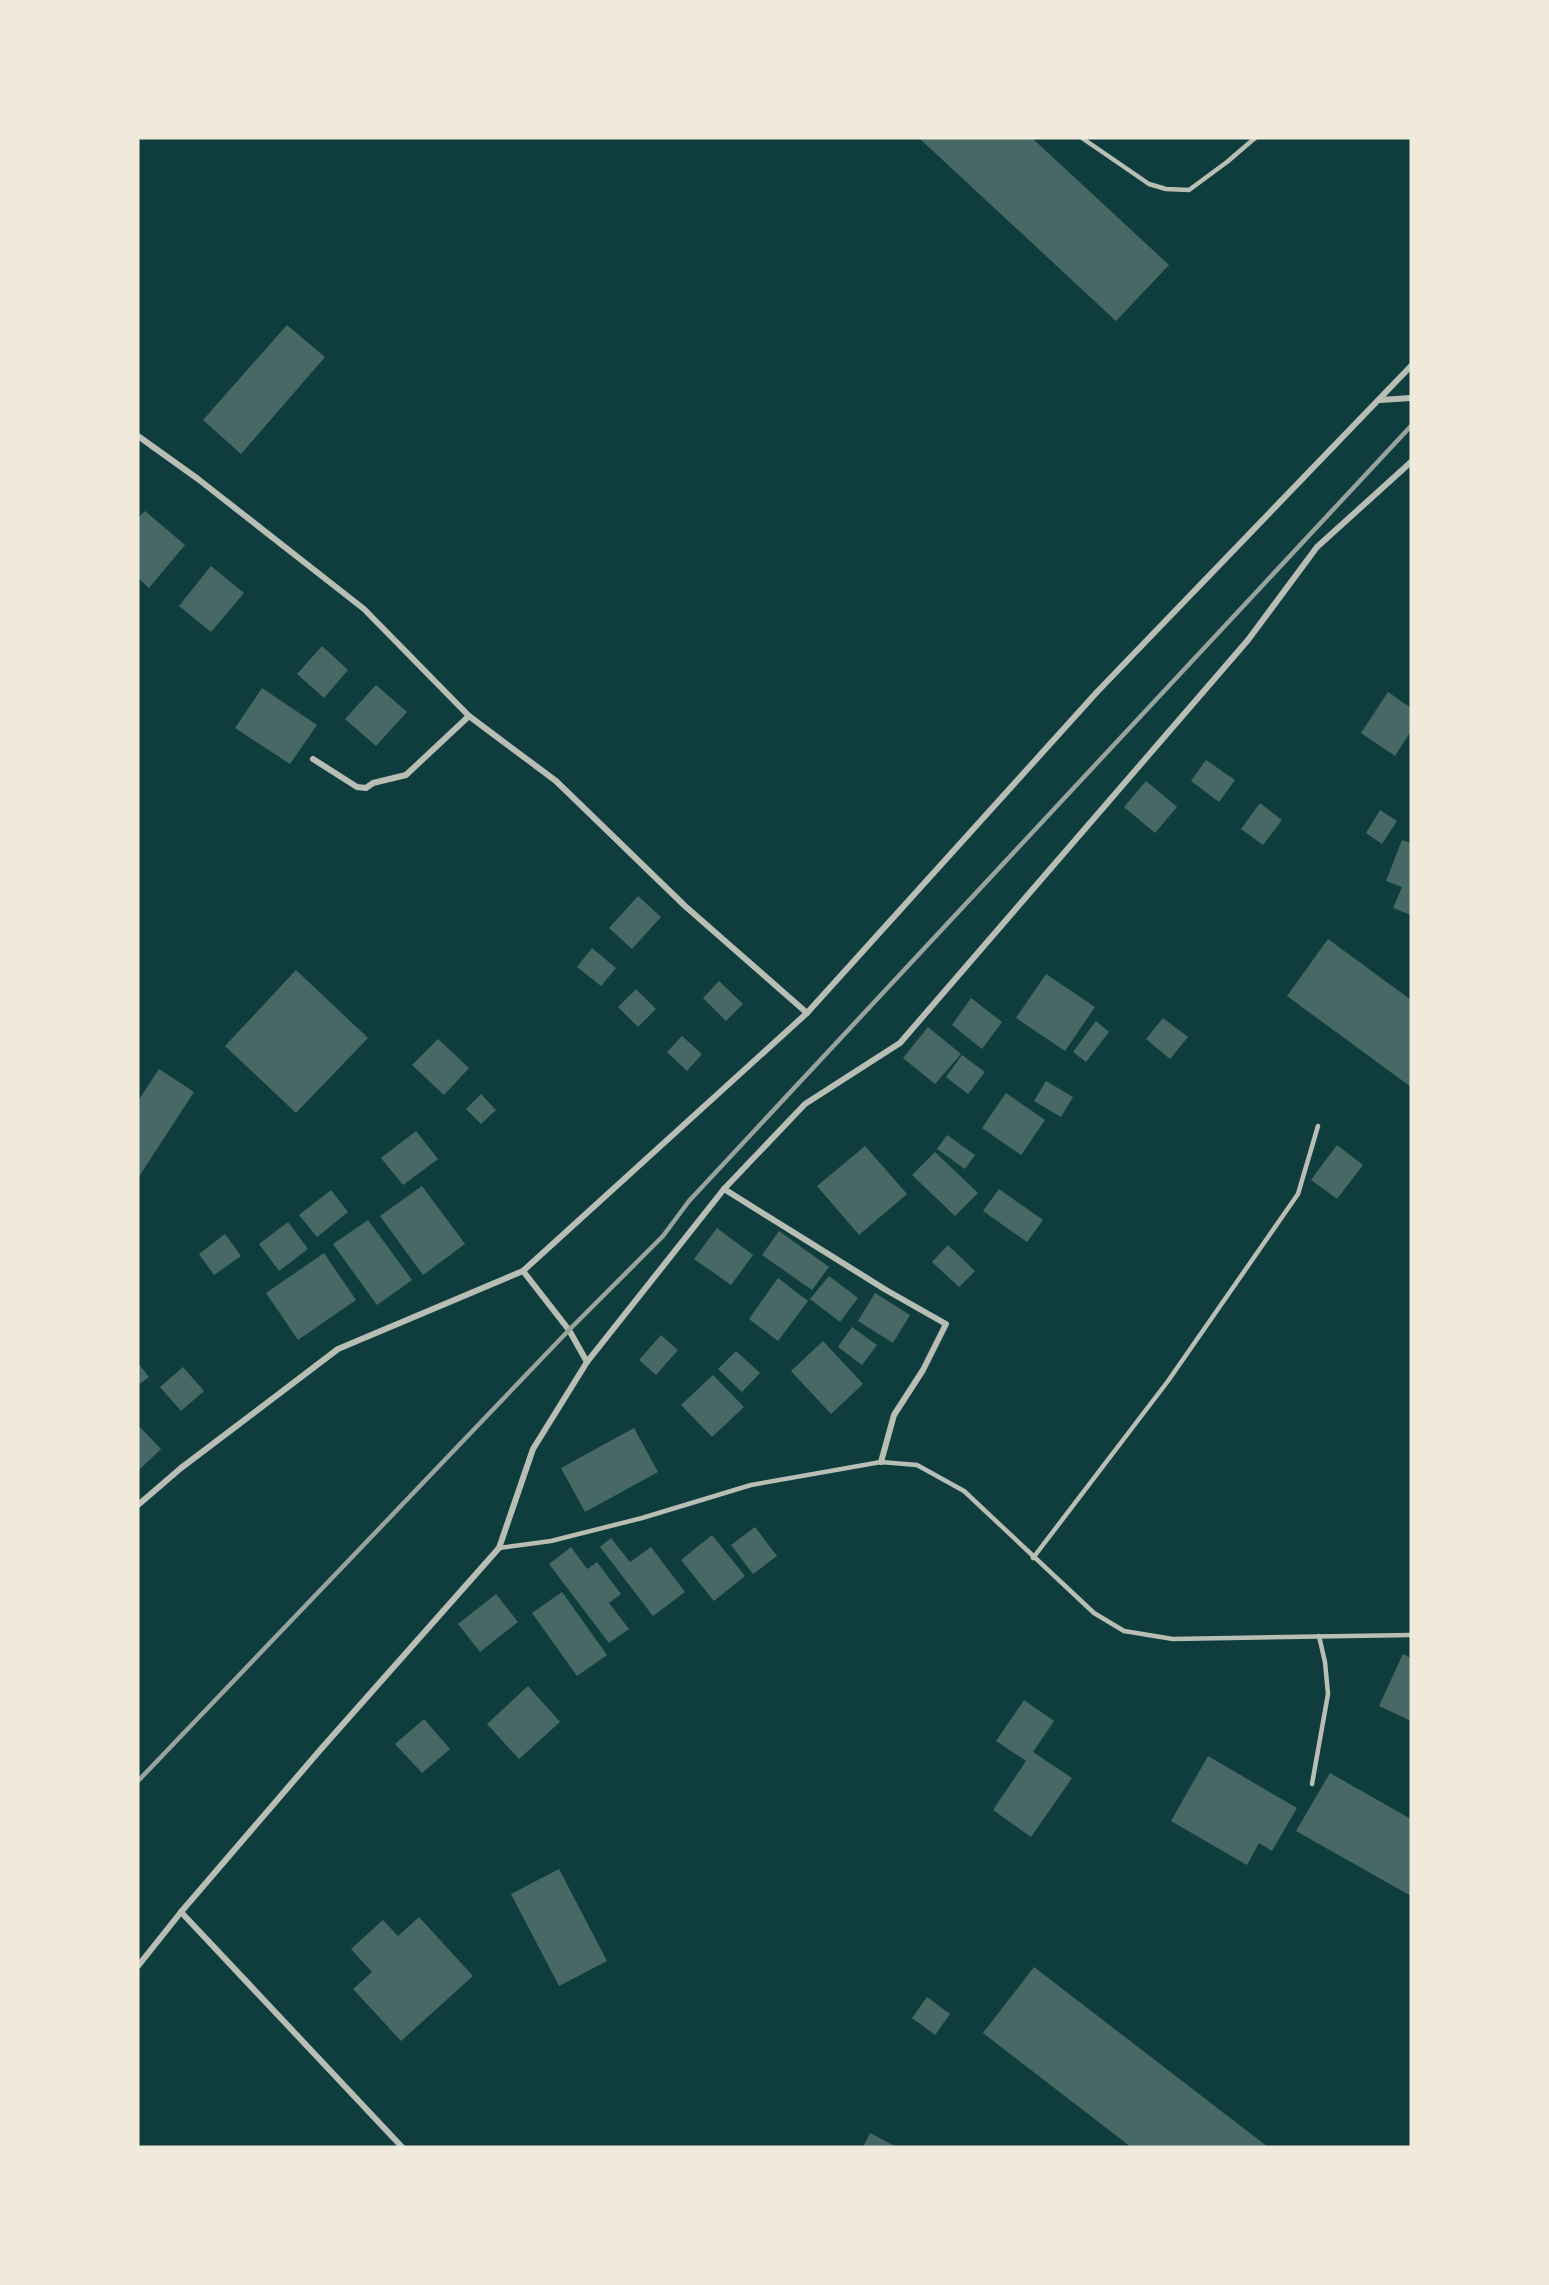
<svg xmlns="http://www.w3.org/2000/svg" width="1549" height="2285" viewBox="0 0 1549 2285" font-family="'Crimson Pro',serif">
  <rect width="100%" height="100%" fill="#0f3d3e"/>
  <g fill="#486865">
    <polygon points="919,138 1032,138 1169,265 1116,321"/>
    <polygon points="287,325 325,357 241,454 203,420"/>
    <polygon points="145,511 185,545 149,588 138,578 138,518"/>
    <polygon points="211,566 244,593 211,632 179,606"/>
    <polygon points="322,646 348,670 324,698 297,674"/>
    <polygon points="376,685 407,712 376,746 345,719"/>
    <polygon points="262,688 317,725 290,764 235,728"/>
    <polygon points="1388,692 1411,708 1411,731 1395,756 1361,733"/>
    <polygon points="1206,760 1235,780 1219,802 1191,781"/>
    <polygon points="1146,781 1177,807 1155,833 1124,807"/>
    <polygon points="1260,803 1282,820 1263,845 1241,829"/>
    <polygon points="1380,810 1397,821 1382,844 1366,833"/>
    <polygon points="1402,840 1411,843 1411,915 1393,908 1402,887 1386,881"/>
    <polygon points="638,896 661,917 632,949 609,928"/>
    <polygon points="1328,939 1411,1000 1411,1087 1287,996"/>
    <polygon points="592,948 616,968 601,986 577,967"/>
    <polygon points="296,970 368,1038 296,1113 225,1046"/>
    <polygon points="1046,974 1095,1007 1065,1051 1016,1018"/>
    <polygon points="719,981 743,1004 726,1021 703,998"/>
    <polygon points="636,989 656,1009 638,1027 618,1007"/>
    <polygon points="971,998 1002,1022 982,1049 952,1025"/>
    <polygon points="1163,1018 1188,1037 1170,1059 1146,1039"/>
    <polygon points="1096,1021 1109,1032 1086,1062 1073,1052"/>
    <polygon points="928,1027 961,1054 935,1084 903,1058"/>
    <polygon points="682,1036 702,1054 687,1071 667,1052"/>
    <polygon points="438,1039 469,1068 444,1095 412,1065"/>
    <polygon points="962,1055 985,1072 968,1094 946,1077"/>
    <polygon points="159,1069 194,1092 138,1178 138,1101"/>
    <polygon points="1046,1081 1073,1097 1061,1117 1034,1101"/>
    <polygon points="1006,1093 1045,1120 1021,1155 982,1128"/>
    <polygon points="481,1094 496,1110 481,1124 466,1109"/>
    <polygon points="416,1131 438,1159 403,1185 381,1158"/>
    <polygon points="947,1135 975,1155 965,1169 937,1149"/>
    <polygon points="1337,1145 1363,1165 1337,1199 1311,1180"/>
    <polygon points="865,1146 907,1194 859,1235 817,1186"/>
    <polygon points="935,1152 978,1193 955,1216 912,1175"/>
    <polygon points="422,1186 465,1244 423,1275 380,1216"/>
    <polygon points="999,1189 1043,1220 1027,1242 983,1211"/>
    <polygon points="331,1190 348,1212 317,1237 299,1215"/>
    <polygon points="368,1220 412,1280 377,1305 333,1244"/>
    <polygon points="288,1222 308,1249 279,1271 259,1244"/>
    <polygon points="717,1228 753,1255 731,1285 694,1259"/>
    <polygon points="779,1231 829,1267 812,1290 762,1255"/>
    <polygon points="225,1234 241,1256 214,1275 199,1254"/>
    <polygon points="948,1245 975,1271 959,1287 932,1262"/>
    <polygon points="324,1253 356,1300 298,1340 266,1293"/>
    <polygon points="829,1276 858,1298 840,1322 810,1299"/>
    <polygon points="778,1278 808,1301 778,1341 749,1319"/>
    <polygon points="875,1293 910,1315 893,1343 858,1321"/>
    <polygon points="852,1327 877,1345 862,1365 838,1347"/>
    <polygon points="661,1335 678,1350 656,1375 639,1360"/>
    <polygon points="823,1341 863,1384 831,1414 791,1371"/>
    <polygon points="736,1351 760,1373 742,1392 718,1369"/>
    <polygon points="138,1363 149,1377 138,1385"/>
    <polygon points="183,1367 204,1391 181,1411 160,1387"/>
    <polygon points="713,1375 744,1407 712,1437 681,1405"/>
    <polygon points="138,1425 161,1449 138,1471"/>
    <polygon points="634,1428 658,1472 585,1512 561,1468"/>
    <polygon points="755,1527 777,1556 753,1574 731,1545"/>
    <polygon points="712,1535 745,1576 714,1601 681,1560"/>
    <polygon points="611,1538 630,1562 651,1547 685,1592 653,1616 600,1547"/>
    <polygon points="571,1547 587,1569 597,1562 621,1594 609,1603 629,1629 609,1643 549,1564"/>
    <polygon points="562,1592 607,1655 577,1676 532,1613"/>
    <polygon points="496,1594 518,1622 480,1652 458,1624"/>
    <polygon points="1403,1654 1411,1658 1411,1721 1379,1706"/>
    <polygon points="528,1686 560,1722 519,1759 487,1724"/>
    <polygon points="1024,1700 1054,1721 1033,1752 1072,1778 1031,1837 993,1810 1026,1761 996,1741"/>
    <polygon points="424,1719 450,1749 422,1773 395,1744"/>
    <polygon points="1208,1756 1297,1808 1272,1851 1259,1843 1247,1865 1171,1821"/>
    <polygon points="1330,1773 1411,1819 1411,1896 1296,1831"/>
    <polygon points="559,1869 607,1961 559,1986 511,1894"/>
    <polygon points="419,1917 473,1976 401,2041 353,1989 372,1972 351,1949 383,1920 398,1936"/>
    <polygon points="1034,1967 1268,2147 1131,2147 983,2033"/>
    <polygon points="927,1997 950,2014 935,2035 912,2018"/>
    <polygon points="870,2133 897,2147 863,2147"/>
  </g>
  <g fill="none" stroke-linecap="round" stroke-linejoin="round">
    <g stroke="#b8beb3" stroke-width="4.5">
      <polyline points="1082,138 1149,184 1166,189 1189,190 1227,162 1255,138"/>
      <polyline points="499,1548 551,1541 642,1518 751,1485 881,1462 917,1465 964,1491 1094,1613 1124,1631 1173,1639 1411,1635"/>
      <polyline points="1033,1558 1168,1381 1298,1194 1318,1126"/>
      <polyline points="1312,1784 1328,1694 1325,1662 1319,1636"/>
    </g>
    <g stroke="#b8beb3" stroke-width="6">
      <polyline points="1380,400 1411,398"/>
      <polyline points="138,436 198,479 364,609 469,716 556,781 685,906 807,1013"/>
      <polyline points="313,759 357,787 366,788 373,783 406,775 469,716"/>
      <polyline points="724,1189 886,1290 946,1324 923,1370 894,1415 881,1462"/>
      <polyline points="587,1362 724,1189 805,1104 900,1043 1248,640 1317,547 1411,462"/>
      <polyline points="138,1505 181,1468 338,1349 523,1271"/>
      <polyline points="181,1912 402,2147"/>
      <polyline points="138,1966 181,1912 321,1749 499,1548 533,1449 587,1362 569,1330 523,1271 807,1013 1097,692 1411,366"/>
    </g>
    <polyline stroke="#97a49c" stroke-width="4.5" points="138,1781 569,1330 663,1236 689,1201 1411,426"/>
  </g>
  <rect width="1549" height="2285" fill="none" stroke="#f1e9da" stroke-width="279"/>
</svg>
